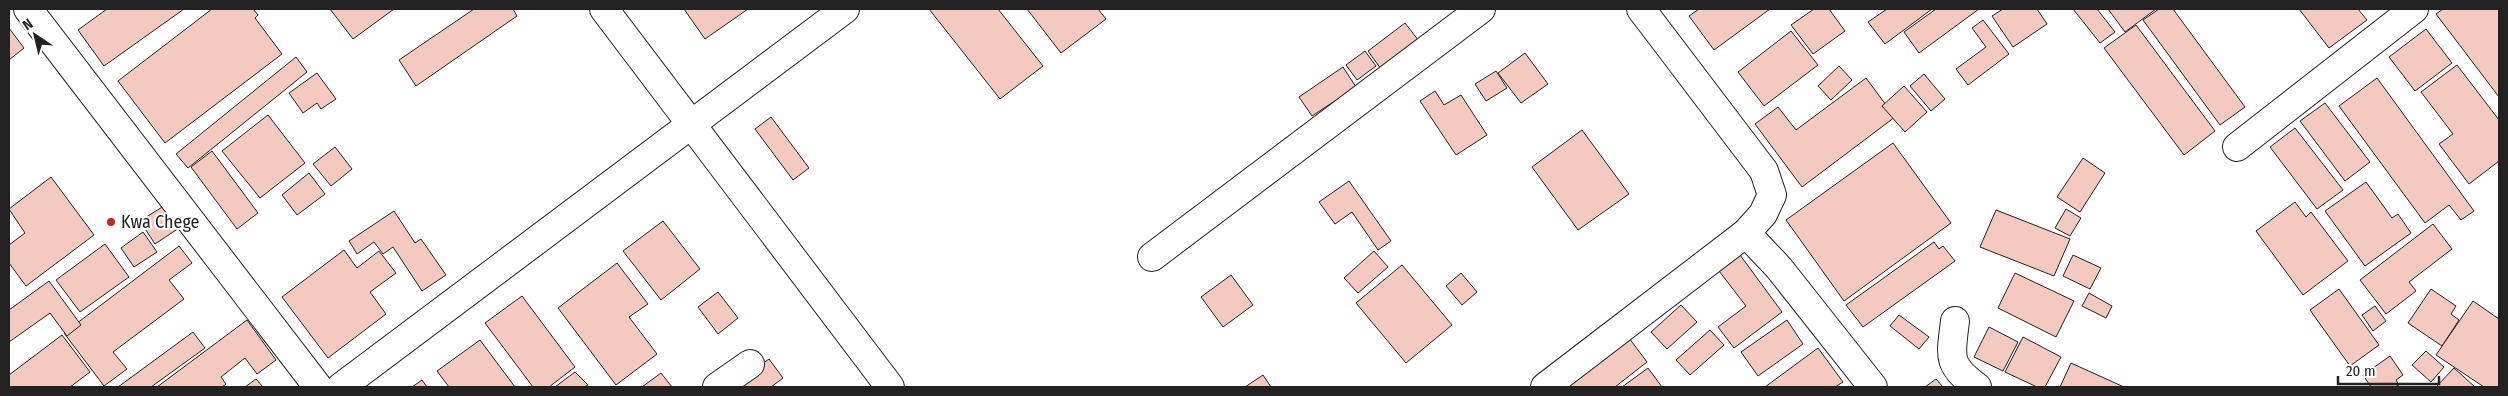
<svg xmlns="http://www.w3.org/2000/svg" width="2508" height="396" viewBox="0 0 2508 396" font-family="'Fira Sans Condensed',sans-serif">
  <rect width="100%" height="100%" fill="#fff"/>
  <g fill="#f3c9c0" stroke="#222">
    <polygon points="107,9 184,9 104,66 78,30"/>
    <polygon points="212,9 253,9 258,15 255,18 282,54 165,143 118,81"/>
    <polygon points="330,9 394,9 353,39"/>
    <polygon points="474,9 513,9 517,16 416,86 399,60"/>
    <polygon points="684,9 748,9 705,39"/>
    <polygon points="929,9 998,9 1043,66 1000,99"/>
    <polygon points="1027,9 1098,9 1106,19 1061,53"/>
    <polygon points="1699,9 1770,9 1714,50 1689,16"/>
    <polygon points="1814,9 1829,9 1845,31 1813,54 1791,25"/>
    <polygon points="1887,9 1932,9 1885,44 1868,22"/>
    <polygon points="1936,9 1979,9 1919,53 1904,32"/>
    <polygon points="2003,9 2037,9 2047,24 2013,47 1992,16"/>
    <polygon points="2073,9 2097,9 2115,32 2100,43"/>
    <polygon points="2108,9 2156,9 2125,32"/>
    <polygon points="2159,9 2173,9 2245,107 2220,125 2143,20"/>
    <polygon points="2299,9 2358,9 2367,20 2329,48"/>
    <polygon points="2443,9 2497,9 2499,11 2499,97 2436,14"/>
    <polygon points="1983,20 2009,54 1968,85 1956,69 1986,47 1972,28"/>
    <polygon points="1405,23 1419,41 1381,69 1368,51"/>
    <polygon points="2136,25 2215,131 2184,155 2104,48"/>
    <polygon points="9,28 24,48 9,60"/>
    <polygon points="2426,29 2452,63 2415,91 2389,57"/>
    <polygon points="1791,31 1818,65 1764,106 1738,72"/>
    <polygon points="1365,51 1376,66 1357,80 1346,65"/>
    <polygon points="1525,53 1548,84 1521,103 1498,73"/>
    <polygon points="296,57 307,72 188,168 176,154"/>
    <polygon points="2457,65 2499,120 2499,161 2469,184 2439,144 2453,134 2421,92"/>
    <polygon points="1839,66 1852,80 1831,100 1818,86"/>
    <polygon points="1343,67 1356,87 1312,116 1299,97"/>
    <polygon points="1496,71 1507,88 1486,101 1475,84"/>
    <polygon points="317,73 336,99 321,109 317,103 303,113 289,93"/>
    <polygon points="1924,74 1945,99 1931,111 1910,86"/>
    <polygon points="1866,78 1895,117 1802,187 1755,124 1778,107 1796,130"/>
    <polygon points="2377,78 2474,211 2461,220 2449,205 2425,223 2339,106"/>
    <polygon points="1904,86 1927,112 1905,132 1882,106"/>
    <polygon points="1435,91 1444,105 1461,95 1487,135 1456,155 1420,101"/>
    <polygon points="2325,103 2370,162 2345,181 2300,121"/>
    <polygon points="268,115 305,163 260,198 222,151"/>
    <polygon points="771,117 809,168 793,180 755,129"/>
    <polygon points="2295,128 2343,190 2317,209 2270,147"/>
    <polygon points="1582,130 1629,194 1578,230 1532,167"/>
    <polygon points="1893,143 1951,223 1844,301 1786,220"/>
    <polygon points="335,147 352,169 331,186 313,164"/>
    <polygon points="212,151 258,213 237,229 191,167"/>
    <polygon points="2083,158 2105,173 2080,212 2057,197"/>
    <polygon points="309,173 325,194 297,215 282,195"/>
    <polygon points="51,177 94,235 26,286 9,263 9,245 25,233 9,209"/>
    <polygon points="1349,181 1391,241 1378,250 1352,212 1335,224 1319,202"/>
    <polygon points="2366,182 2392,218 2398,214 2411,233 2365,266 2325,211"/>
    <polygon points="2295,202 2306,217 2311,212 2348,261 2303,295 2256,231"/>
    <polygon points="167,204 182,226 155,244 140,221"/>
    <polygon points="2066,209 2081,218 2070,236 2055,228"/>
    <polygon points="1996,210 2070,239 2054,276 1980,247"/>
    <polygon points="394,211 415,243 421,239 446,275 422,291 393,247 383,254 374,242 357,254 349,241"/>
    <polygon points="663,221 700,269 661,300 623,251"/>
    <polygon points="2433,224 2452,249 2409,282 2416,291 2386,314 2360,280"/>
    <polygon points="143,232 157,252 134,267 121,248"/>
    <polygon points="1934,242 1939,249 1943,246 1955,261 1863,327 1846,305"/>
    <polygon points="105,244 129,277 80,312 56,280"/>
    <polygon points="179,246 192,263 169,280 184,299 113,352 127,369 104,386 64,333"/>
    <polygon points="344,250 357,268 379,251 396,273 370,292 386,314 328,358 282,297"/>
    <polygon points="1374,251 1388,267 1358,293 1344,278"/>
    <polygon points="1740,255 1782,312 1734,348 1718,327 1746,306 1719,271"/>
    <polygon points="2073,255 2101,268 2090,289 2063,276"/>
    <polygon points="617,263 648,304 629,317 657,354 616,385 558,308"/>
    <polygon points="1402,265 1452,325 1406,363 1356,303"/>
    <polygon points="1461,273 1477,292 1462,305 1446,286"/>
    <polygon points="2015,273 2074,301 2056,337 1998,308"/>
    <polygon points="1231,275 1253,305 1223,327 1201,297"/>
    <polygon points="49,281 81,325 67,336 50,313 9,342 9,310"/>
    <polygon points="2339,289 2379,345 2350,366 2310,310"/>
    <polygon points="2431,289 2456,306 2451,314 2459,320 2442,346 2408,323"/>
    <polygon points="718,292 738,318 718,334 698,307"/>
    <polygon points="2089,293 2112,306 2106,318 2082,306"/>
    <polygon points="522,296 575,367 549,387 533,387 485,323"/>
    <polygon points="2473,301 2499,319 2499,387 2484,387 2436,355"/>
    <polygon points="1681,305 1697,322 1667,349 1651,332"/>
    <polygon points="2375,306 2386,321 2373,331 2362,315"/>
    <polygon points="1899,315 1929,337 1919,349 1890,326"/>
    <polygon points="247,320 276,360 257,374 245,358 221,377 226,384 222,387 157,387"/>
    <polygon points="1787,320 1803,344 1758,376 1741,352"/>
    <polygon points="1989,327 2018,342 2003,371 1974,357"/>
    <polygon points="1710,330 1724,345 1690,375 1676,360"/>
    <polygon points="193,332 205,348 151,387 118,387"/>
    <polygon points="62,335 90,372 70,387 9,387 9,375"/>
    <polygon points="2023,337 2061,357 2045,387 2037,387 2005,372"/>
    <polygon points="1629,338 1647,362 1615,387 1567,387"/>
    <polygon points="480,340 515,387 449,387 437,371"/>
    <polygon points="1818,348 1843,382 1835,387 1765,387"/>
    <polygon points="2426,351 2444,367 2431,382 2412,365"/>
    <polygon points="2390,356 2403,375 2396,380 2399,385 2395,387 2371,387 2363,375"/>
    <polygon points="769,359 783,378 771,387 738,387 735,384"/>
    <polygon points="2071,363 2124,387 2060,387"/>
    <polygon points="1648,368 1662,387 1622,387"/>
    <polygon points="2454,368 2475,387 2436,387"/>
    <polygon points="575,372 588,385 584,387 555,387"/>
    <polygon points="661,373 672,387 642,387"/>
    <polygon points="1263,375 1271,387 1245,387"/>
    <polygon points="256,379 263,387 245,387"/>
    <polygon points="1936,379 1943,387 1925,387"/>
    <polygon points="422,380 427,387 412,387"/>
  </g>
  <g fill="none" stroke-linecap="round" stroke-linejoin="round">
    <g stroke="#222" stroke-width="30">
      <g id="minor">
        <polyline points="28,9 318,387"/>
        <polyline points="604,9 890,387"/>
        <polyline points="1641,9 1764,171 1772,195 1763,214 1746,233 1779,268 1873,387"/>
        <polyline points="2237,147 2414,9"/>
        <polyline points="1152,257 1481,9"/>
        <path d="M1955 321C1951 356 1946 364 1977 387"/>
        <polyline points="341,387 845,9"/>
        <polyline points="717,387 750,364"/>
        <polyline points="1545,387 1746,233"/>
      </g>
    </g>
    <use href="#minor" stroke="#fff" stroke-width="28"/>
  </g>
  <circle fill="#c62828" stroke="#fff" stroke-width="2" cx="111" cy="222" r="5"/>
  <g text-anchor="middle" stroke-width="4" stroke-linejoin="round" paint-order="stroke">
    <g font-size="18" fill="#222" stroke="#fff" text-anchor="start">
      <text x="121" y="228">Kwa Chege</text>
    </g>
  </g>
  <rect width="2508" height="396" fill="none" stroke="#222222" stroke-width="20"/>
  <g transform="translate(35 35) rotate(325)" stroke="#ffffff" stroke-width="4" paint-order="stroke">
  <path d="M0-4L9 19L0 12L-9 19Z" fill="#222222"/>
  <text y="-8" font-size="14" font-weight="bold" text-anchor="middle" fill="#222222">N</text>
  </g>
  <path d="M2338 376v8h101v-8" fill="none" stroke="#222222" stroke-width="2.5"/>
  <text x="2346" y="376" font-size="15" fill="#222222" stroke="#ffffff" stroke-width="4" paint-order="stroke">20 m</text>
</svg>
